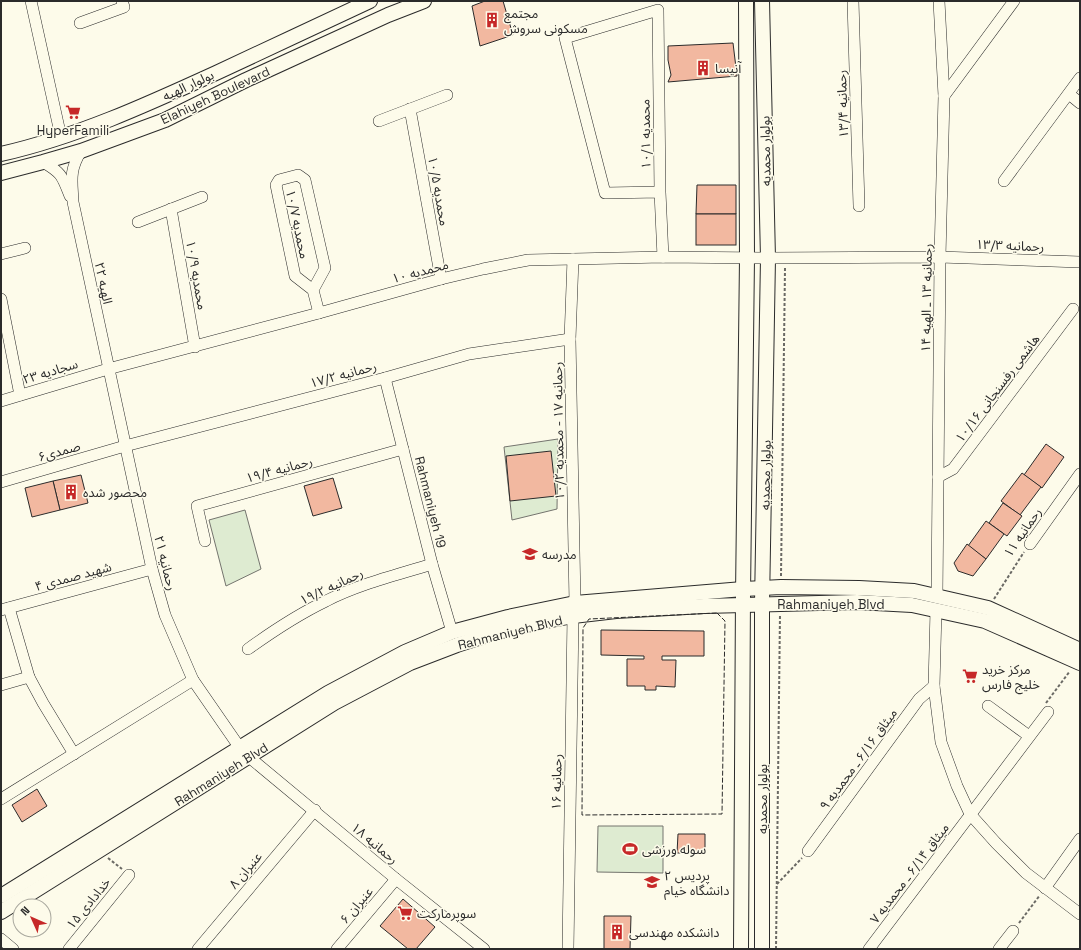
<svg xmlns="http://www.w3.org/2000/svg" width="1081" height="950" viewBox="0 0 1081 950" font-family="'Space Grotesk','Noto Sans Arabic',sans-serif">
  <rect width="100%" height="100%" fill="#fdfbea"/>
  <g fill="#deebd1" stroke="#74746e">
    <polygon points="558,439 557,509 512,520 504,447"/>
    <polygon points="245,510 261,569 226,586 209,520"/>
    <polygon points="598,826 663,826 663,873 597,872"/>
  </g>
  <g fill="#f2b8a0" stroke="#2b2b2b">
    <polygon points="485,1 503,1 513,35 480,46 472,6"/>
    <polygon points="733,43 737,76 668,82 671,75 668,60 668,46"/>
    <polygon points="697,185 736,185 736,214 696,214"/>
    <rect x="696" y="214" width="40" height="31"/>
    <polygon points="1046,444 1064,457 1042,488 1024,475"/>
    <polygon points="551,451 556,496 510,501 506,456"/>
    <polygon points="1022,473 1041,487 1020,515 1001,501"/>
    <polygon points="81,475 88,503 60,510 53,481"/>
    <polygon points="333,478 342,508 313,516 304,486"/>
    <polygon points="53,481 60,510 32,517 25,488"/>
    <polygon points="1003,503 1022,516 1007,536 989,523"/>
    <polygon points="986,521 1004,534 986,559 968,546"/>
    <polygon points="967,544 986,559 973,576 958,571 954,563"/>
    <polygon points="601,630 704,631 704,656 662,656 662,660 676,660 675,687 656,686 656,690 645,690 645,686 627,686 627,659 644,659 644,656 601,655"/>
    <polygon points="37,789 47,806 22,822 12,805"/>
    <polygon points="678,834 705,834 705,853 677,853"/>
    <polygon points="403,899 435,927 416,949 408,949 380,926"/>
    <polygon points="604,916 631,916 630,949 604,949"/>
  </g>
  <g fill="none" stroke-linecap="round" stroke-linejoin="round">
    <g stroke="#2b2b2b" stroke-width="12">
      <g id="minor">
        <polyline points="31,1 61,137"/>
        <polyline points="853,1 859,206"/>
        <polyline points="80,23 124,7 122,1"/>
        <polyline points="1069,94 1080,103"/>
        <polyline points="944,96 1014,1"/>
        <polyline points="410,109 441,279"/>
        <polyline points="379,121 447,95"/>
        <path d="M81 151C69 171 72 180 73 202L152 569 165 615 193 680 240 748"/>
        <path d="M43 162C62 173 62 176 70 196"/>
        <polyline points="1004,181 1080,78"/>
        <polyline points="660,192 605,193 565,38 658,10 660,192 663,257"/>
        <polyline points="171,209 195,347"/>
        <polyline points="138,222 202,197"/>
        <polyline points="1,254 25,248"/>
        <polyline points="573,259 570,339 575,603"/>
        <polyline points="313,290 295,276 276,185 279,180 298,175 305,180 325,268 313,290 319,313"/>
        <polyline points="1,299 20,395"/>
        <polyline points="385,378 432,564 452,632"/>
        <polyline points="1,401 108,369 319,313 441,279 483,269 528,260 663,257 768,258 940,257 1080,262"/>
        <polyline points="938,477 953,469 1073,309"/>
        <polyline points="1,482 125,446 385,378 469,354 570,339"/>
        <polyline points="205,541 197,506 403,449"/>
        <polyline points="1030,544 1080,474"/>
        <polyline points="937,596 940,257 944,96 939,1"/>
        <polyline points="9,608 29,677 43,703 74,754"/>
        <polyline points="1,610 152,569"/>
        <polyline points="936,610 934,686 941,742 957,786 970,814 996,843 1026,873 1080,914"/>
        <path d="M248 649C273 631 299 614 326 601 359 584 397 575 432 564"/>
        <polyline points="1,685 29,677"/>
        <polyline points="988,706 1029,736"/>
        <polyline points="249,757 396,879 484,949"/>
        <polyline points="1,799 193,680"/>
        <polyline points="808,851 919,699 934,686"/>
        <polyline points="1045,888 1080,839"/>
        <polyline points="1,939 13,949"/>
        <polyline points="69,949 129,875"/>
        <polyline points="198,949 315,810"/>
        <polyline points="337,949 396,879"/>
        <polyline points="568,949 573,616"/>
        <polyline points="869,949 1048,712"/>
        <polyline points="999,949 1013,931"/>
      </g>
    </g>
    <g stroke="#2b2b2b" stroke-width="16">
      <g id="major">
        <path d="M1 154C76 137 146 105 216 73 267 49 319 25 370 1"/>
        <polyline points="1,173 43,162 81,151 165,120 246,80 388,15 424,1"/>
        <polyline points="1,896 328,693 405,652 452,632 508,617 575,603 743,589 781,587 859,588 914,591 988,608 1080,650"/>
        <polyline points="1,912 334,703 410,663 457,645 494,633 535,623 573,616 616,611 704,606 857,602 912,605 985,621 1080,663"/>
        <polyline points="741,949 743,595 747,258 746,1"/>
        <polyline points="762,949 762,604 768,258 762,1"/>
      </g>
    </g>
    <g stroke="#6a6964" stroke-width="2" stroke-dasharray="3 2" stroke-linecap="butt">
      <polyline points="781,576 785,268"/>
      <polyline points="994,599 1024,552"/>
      <polyline points="1046,703 1070,671"/>
      <polyline points="108,858 122,869"/>
      <polyline points="777,884 802,858"/>
      <polyline points="1019,923 1040,895"/>
      <polyline points="776,949 780,614"/>
    </g>
    <use href="#minor" stroke="#fdfbea" stroke-width="11"/>
    <use href="#major" stroke="#fdfbea" stroke-width="14"/>
    <polygon stroke="#2b2b2b" stroke-width="1" stroke-dasharray="5 2" stroke-linecap="butt" points="717,613 725,621 722,814 582,815 583,628 589,619"/>
  </g>
  <defs>
    <g id="building-bare" transform="scale(1.2)"><path d="M-4-6H4V6H1V3H-1V6H-4ZM-2.5-4.3h1.7v1.8h-1.7ZM.8-4.3h1.7v1.8H.8ZM-2.5-1h1.7V.8h-1.7ZM.8-1h1.7V.8H.8Z" fill="#c62828" stroke="#fdfbea" stroke-width="2.5" paint-order="stroke"/></g>
    <g id="supermarket-bare" transform="scale(1.2)"><path d="M-6-5.5h2.5l.6 2H6L4.5 2H-2.5L-4.4-4H-6ZM-1.5 3.2a1.3 1.3 0 1 0 .1 0ZM3 3.2a1.3 1.3 0 1 0 .1 0Z" fill="#c62828" stroke="#fdfbea" stroke-width="2.5" paint-order="stroke"/></g>
    <g id="school-bare" transform="scale(1.2)"><path d="M0-5L7-2L0 1L-7-2ZM-4 1L0 2.5L4 1V4Q0 6-4 4Z" fill="#c62828" stroke="#fdfbea" stroke-width="2.5" paint-order="stroke"/></g>
    <g id="stadium-bare" transform="scale(1.2)"><path d="M0-5a6.5 5 0 1 0 0 10a6.5 5 0 1 0 0-10ZM-3.5-1.8h7v3.6h-7Z" fill="#c62828" stroke="#fdfbea" stroke-width="2.5" paint-order="stroke"/></g>
    <g id="university-bare" transform="scale(1.2)"><path d="M0-5L7-2L0 1L-7-2ZM-4 1L0 2.5L4 1V4Q0 6-4 4Z" fill="#c62828" stroke="#fdfbea" stroke-width="2.5" paint-order="stroke"/></g>
  </defs>
  <g fill-rule="evenodd">
    <use href="#building-bare" x="492" y="20"/>
    <use href="#building-bare" x="703" y="68"/>
    <use href="#supermarket-bare" x="73" y="112"/>
    <use href="#building-bare" x="71" y="492"/>
    <use href="#school-bare" x="530" y="554"/>
    <use href="#supermarket-bare" x="970" y="676"/>
    <use href="#stadium-bare" x="630" y="849"/>
    <use href="#university-bare" x="652" y="882"/>
    <use href="#supermarket-bare" x="405" y="913"/>
    <use href="#building-bare" x="617" y="932"/>
  </g>
  <g text-anchor="middle" stroke-width="3" stroke-linejoin="round" paint-order="stroke">
    <g font-size="13" fill="#2b2b2b" stroke="#fdfbea" text-anchor="start">
      <text x="504" y="18">مجتمع<tspan x="504" dy="15">مسکونی سروش</tspan></text>
      <text x="715" y="73">آنیسا</text>
      <text x="73" y="135" text-anchor="middle">HyperFamili</text>
      <text x="83" y="497">محصور شده</text>
      <text x="542" y="559">مدرسه</text>
      <text x="982" y="674">مرکز خرید<tspan x="982" dy="15">خلیج فارس</tspan></text>
      <text x="642" y="854">سوله ورزشی</text>
      <text x="664" y="880">پردیس ۲<tspan x="664" dy="15">دانشگاه خیام</tspan></text>
      <text x="417" y="918">سوپرمارکت</text>
      <text x="629" y="937">دانشکده مهندسی</text>
    </g>
    <g font-size="13" fill="#2b2b2b" stroke="#fdfbea">
      <text transform="translate(188 85) rotate(-25)" y="5">بولوار الهیه</text>
      <text transform="translate(215 95) rotate(-25)" y="5">Elahiyeh Boulevard</text>
      <text transform="translate(842 104) rotate(-92)" y="5">رحمانیه ۱۳/۴</text>
      <text transform="translate(645 134) rotate(-91)" y="5">محمدیه ۱۰/۱</text>
      <text transform="translate(765 151) rotate(-91)" y="5">بولوار محمدیه</text>
      <text transform="translate(439 191) rotate(80)" y="5">محمدیه ۱۰/۵</text>
      <text transform="translate(298 224) rotate(78)" y="5">محمدیه ۱۰/۷</text>
      <text transform="translate(1010 245) rotate(2)" y="5">رحمانیه ۱۳/۳</text>
      <text transform="translate(420 271) rotate(-15)" y="5">محمدیه ۱۰</text>
      <text transform="translate(197 275) rotate(80)" y="5">محمدیه ۱۰/۹</text>
      <text transform="translate(104 283) rotate(78)" y="5">الهیه ۲۲</text>
      <text transform="translate(926 298) rotate(-89)" y="5">رحمانیه ۱۳ ـ الهیه ۱۴</text>
      <text transform="translate(50 371) rotate(-17)" y="5">سجادیه ۲۳</text>
      <text transform="translate(343 374) rotate(-15)" y="5">رحمانیه ۱۷/۲</text>
      <text transform="translate(997 388) rotate(-53)" y="5">هاشمی رفسنجانی ۱۰/۱۶</text>
      <text transform="translate(558 431) rotate(-91)" y="5">رحمانیه ۱۷ - محمدیه ۱۰/۲</text>
      <text transform="translate(59 451) rotate(-16)" y="5">صمدی۶</text>
      <text transform="translate(279 469) rotate(-15)" y="5">رحمانیه ۱۹/۴</text>
      <text transform="translate(765 475) rotate(-89)" y="5">بولوار محمدیه</text>
      <text transform="translate(431 502) rotate(76)" y="5">Rahmaniyeh 19</text>
      <text transform="translate(1022 532) rotate(-56)" y="5">رحمانیه ۱۱</text>
      <text transform="translate(166 563) rotate(76)" y="5">رحمانیه ۲۱</text>
      <text transform="translate(73 576) rotate(-15)" y="5">شهید صمدی ۴</text>
      <text transform="translate(331 586) rotate(-25)" y="5">رحمانیه ۱۹/۲</text>
      <text x="831" y="609">Rahmaniyeh Blvd</text>
      <text transform="translate(510 632) rotate(-14)" y="5">Rahmaniyeh Blvd</text>
      <text transform="translate(858 759) rotate(-54)" y="5">میثاق ۶/۱۶ ـ محمدیه ۹</text>
      <text transform="translate(221 774) rotate(-32)" y="5">Rahmaniyeh Blvd</text>
      <text transform="translate(556 782) rotate(-89)" y="5">رحمانیه ۱۶</text>
      <text transform="translate(762 799) rotate(-90)" y="5">بولوار محمدیه</text>
      <text transform="translate(375 843) rotate(40)" y="5">رحمانیه ۱۸</text>
      <text transform="translate(245 870) rotate(-50)" y="5">عنبران ۸</text>
      <text transform="translate(909 873) rotate(-53)" y="5">میثاق ۶/۱۴ ـ محمدیه ۷</text>
      <text transform="translate(88 903) rotate(-51)" y="5">خدادادی ۱۵</text>
      <text transform="translate(356 905) rotate(-50)" y="5">عنبران ۶</text>
    </g>
  </g>
  <rect width="1081" height="950" fill="none" stroke="#2b2b2b" stroke-width="4"/>
  <g transform="translate(32 918) rotate(315)"><circle r="19" fill="#fdfbea" stroke="#a9a89e"/>
  <path d="M0-3L7 15L0 10L-7 15Z" fill="#c62828"/>
  <text y="-6" font-size="11" font-weight="bold" text-anchor="middle" fill="#2b2b2b">N</text>
  </g>
</svg>
